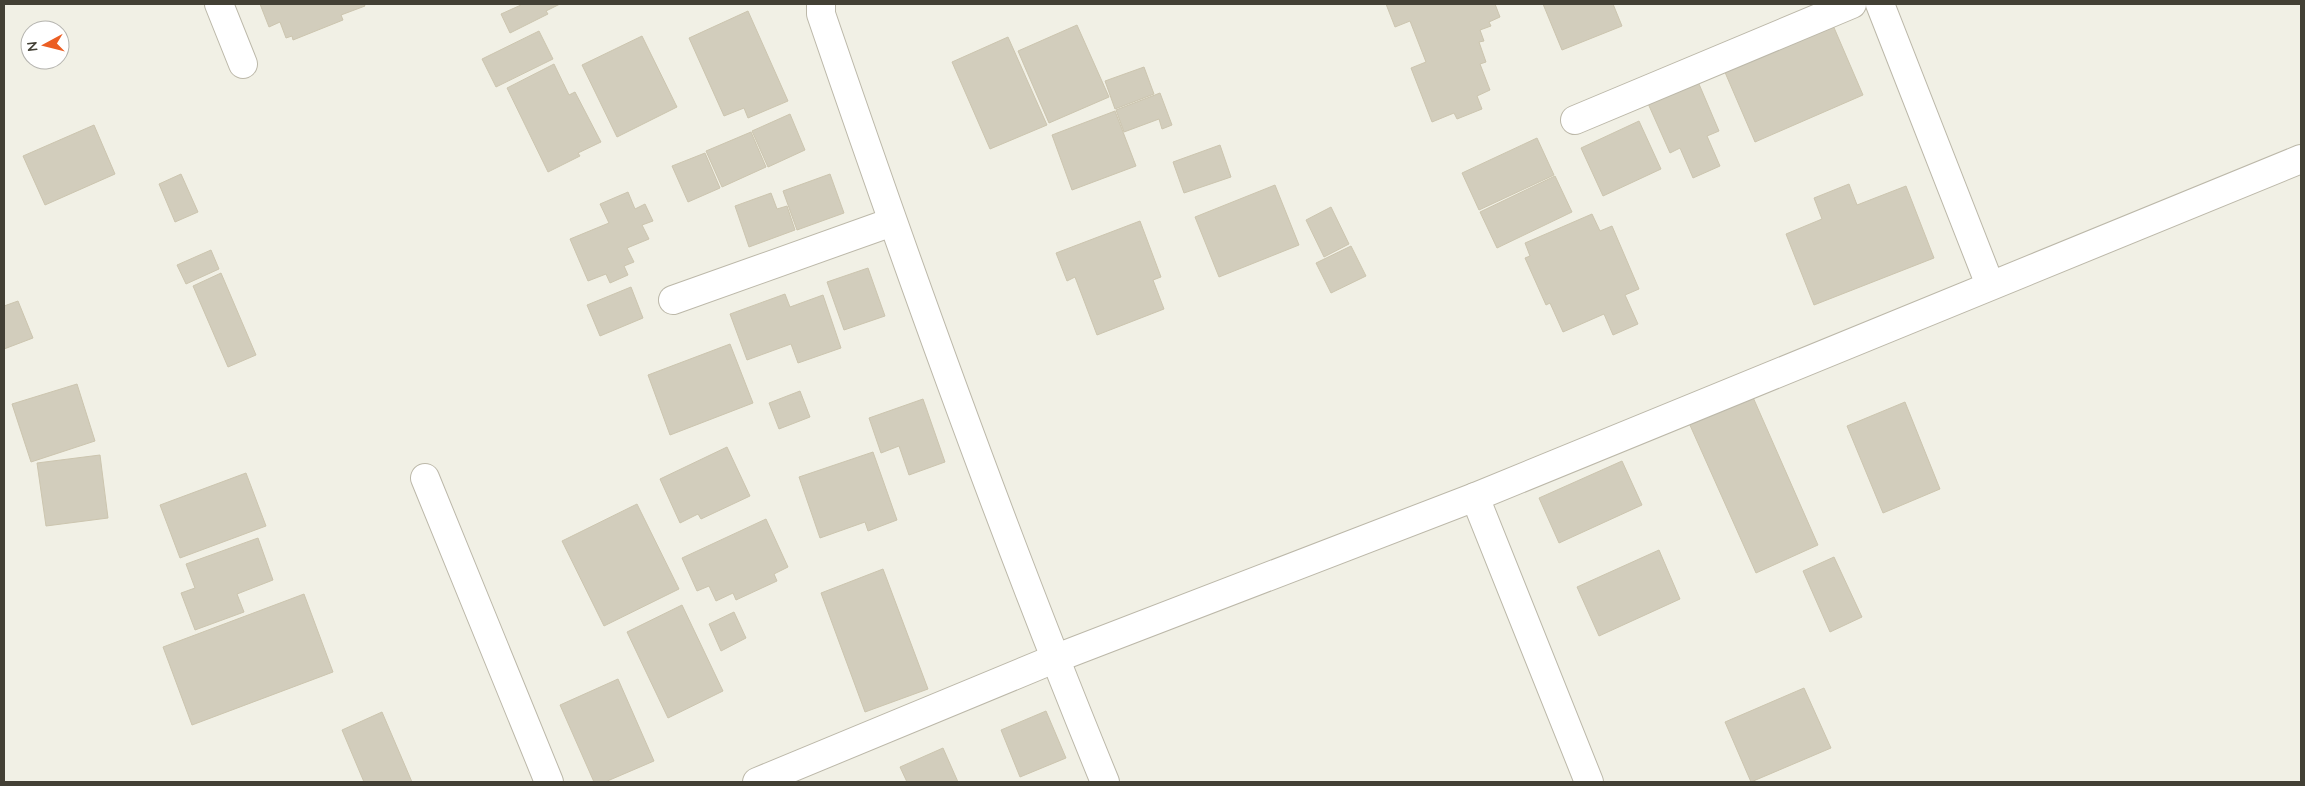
<svg xmlns="http://www.w3.org/2000/svg" width="2305" height="786" viewBox="0 0 2305 786" font-family="Quicksand,sans-serif">
  <rect width="100%" height="100%" fill="#f1f0e5"/>
  <g fill="#d2cdbc" stroke="#ccc5af">
    <polygon points="260,4 364,4 365,6 341,15 343,20 293,40 292,36 286,38 280,22 269,27"/>
    <polygon points="1386,4 1495,4 1500,17 1489,22 1491,26 1480,30 1484,41 1479,42 1486,62 1480,64 1490,90 1477,96 1482,109 1457,119 1454,113 1432,122 1411,68 1426,62 1410,21 1395,27"/>
    <polygon points="1543,4 1613,4 1622,26 1562,50"/>
    <polygon points="521,5 521,4 560,4 546,11 548,14 510,33 501,14"/>
    <polygon points="748,11 788,101 748,118 744,108 724,116 689,38"/>
    <polygon points="1832,23 1863,95 1755,142 1724,70"/>
    <polygon points="1077,25 1109,97 1049,123 1018,51"/>
    <polygon points="539,31 553,59 496,87 482,59"/>
    <polygon points="642,36 677,107 617,137 582,65"/>
    <polygon points="1008,37 1047,125 990,149 952,62"/>
    <polygon points="554,64 569,95 575,92 601,142 578,153 580,156 548,172 507,88"/>
    <polygon points="1144,67 1154,94 1115,109 1105,81"/>
    <polygon points="1696,77 1719,131 1707,136 1720,166 1693,178 1680,148 1670,153 1646,99"/>
    <polygon points="1160,93 1172,125 1162,129 1159,119 1124,132 1116,110"/>
    <polygon points="1115,111 1136,166 1072,190 1052,135"/>
    <polygon points="790,114 805,150 768,167 752,131"/>
    <polygon points="1639,121 1661,169 1603,196 1581,148"/>
    <polygon points="94,125 115,174 45,205 23,156"/>
    <polygon points="751,132 766,167 722,187 706,151"/>
    <polygon points="1537,138 1554,175 1479,210 1462,173"/>
    <polygon points="1220,145 1231,177 1184,193 1173,162"/>
    <polygon points="705,153 720,188 688,202 672,166"/>
    <polygon points="181,174 198,212 175,222 159,184"/>
    <polygon points="830,174 844,213 797,230 783,191"/>
    <polygon points="1555,176 1572,212 1497,248 1480,212"/>
    <polygon points="1849,184 1857,205 1906,186 1934,258 1814,305 1786,234 1822,219 1814,198"/>
    <polygon points="1275,185 1299,245 1219,277 1195,217"/>
    <polygon points="628,192 635,209 645,204 653,221 642,225 649,239 627,248 634,262 624,266 628,275 610,283 606,274 588,281 570,239 609,223 600,204"/>
    <polygon points="771,193 777,209 787,206 795,230 749,247 735,206"/>
    <polygon points="1331,207 1349,244 1324,257 1306,220"/>
    <polygon points="1592,214 1600,231 1612,226 1639,289 1625,295 1638,324 1613,335 1604,314 1563,332 1550,303 1546,305 1525,258 1530,256 1525,243"/>
    <polygon points="1140,221 1161,277 1153,280 1164,309 1097,335 1075,277 1067,281 1056,253"/>
    <polygon points="1351,246 1366,276 1331,293 1316,263"/>
    <polygon points="211,250 219,269 186,284 177,265"/>
    <polygon points="868,268 885,316 844,330 827,282"/>
    <polygon points="221,273 256,355 228,367 193,286"/>
    <polygon points="631,287 643,318 600,336 587,305"/>
    <polygon points="785,294 790,307 823,295 841,348 798,363 791,344 747,360 730,314"/>
    <polygon points="18,301 33,338 4,349 4,306"/>
    <polygon points="730,344 753,403 670,435 648,375"/>
    <polygon points="77,384 95,441 31,462 12,404"/>
    <polygon points="800,391 810,417 779,429 769,403"/>
    <polygon points="1752,395 1818,545 1756,573 1689,423"/>
    <polygon points="923,399 945,462 909,475 899,446 881,453 869,418"/>
    <polygon points="1905,402 1940,489 1883,513 1847,426"/>
    <polygon points="727,447 750,496 701,519 698,514 680,523 660,479"/>
    <polygon points="873,452 897,520 868,531 865,522 820,538 799,477"/>
    <polygon points="100,455 108,518 46,526 37,463"/>
    <polygon points="1622,461 1642,505 1559,543 1539,498"/>
    <polygon points="246,473 266,526 180,558 160,505"/>
    <polygon points="637,504 679,589 604,626 562,541"/>
    <polygon points="766,519 788,567 774,574 777,581 736,600 733,593 716,601 709,586 697,591 682,558"/>
    <polygon points="258,538 273,580 237,594 244,612 195,630 181,593 195,588 186,564"/>
    <polygon points="1659,550 1680,599 1599,636 1577,587"/>
    <polygon points="1834,557 1862,617 1830,632 1803,571"/>
    <polygon points="883,569 928,689 865,712 821,593"/>
    <polygon points="304,594 333,672 192,725 163,647"/>
    <polygon points="682,605 723,691 668,718 627,632"/>
    <polygon points="734,612 746,638 721,651 709,624"/>
    <polygon points="618,679 654,761 605,782 594,782 560,705"/>
    <polygon points="1804,688 1831,748 1751,782 1725,722"/>
    <polygon points="1046,711 1066,758 1020,777 1001,730"/>
    <polygon points="382,712 412,782 364,782 342,730"/>
    <polygon points="943,748 958,782 907,782 900,767"/>
  </g>
  <g fill="none" stroke-linecap="round" stroke-linejoin="round">
    <g stroke="#bcb8a9" stroke-width="30">
      <g id="street">
        <polyline points="219,4 243,64"/>
        <path d="M821 4V14C909 272 1001 529 1105 782"/>
        <polyline points="1880,4 1990,285"/>
        <polyline points="1575,120 1852,4"/>
        <polyline points="673,300 892,222"/>
        <polyline points="425,478 549,782"/>
        <polyline points="1475,497 1589,782"/>
        <polyline points="757,782 1054,659 1475,497 2301,159"/>
      </g>
    </g>
    <use href="#street" stroke="#fff" stroke-width="28"/>
  </g>
  <rect width="2305" height="786" fill="none" stroke="#434035" stroke-width="10"/>
  <g transform="translate(45 45) rotate(263)"><circle r="24" fill="#ffffff" stroke="#b4b3ae"/>
  <path d="M0-4L9 19L0 12L-9 19Z" fill="#eb5e23"/>
  <text y="-8" font-size="14" font-weight="bold" text-anchor="middle" fill="#434035">N</text>
  </g>
</svg>
